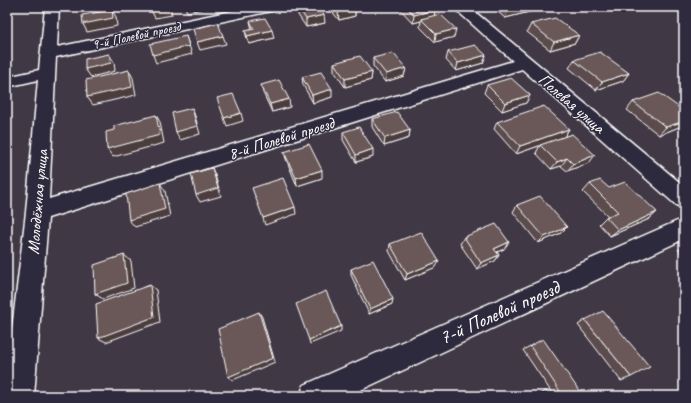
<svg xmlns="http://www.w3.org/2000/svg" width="691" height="403" viewBox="0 0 691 403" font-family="Caveat,sans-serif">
  <rect width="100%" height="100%" fill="#413845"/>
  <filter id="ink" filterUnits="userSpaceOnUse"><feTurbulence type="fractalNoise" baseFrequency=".025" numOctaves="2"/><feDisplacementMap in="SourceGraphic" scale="8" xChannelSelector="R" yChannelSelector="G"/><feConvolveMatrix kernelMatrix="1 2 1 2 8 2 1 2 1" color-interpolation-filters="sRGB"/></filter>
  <g filter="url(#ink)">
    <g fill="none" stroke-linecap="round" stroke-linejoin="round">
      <g stroke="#fff" stroke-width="3">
        <g id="minor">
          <polygon points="45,7 59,7 57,47 251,7 278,7 276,10 271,11 56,57 49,199 513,61 453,7 469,7 684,186 684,208 676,205 522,69 48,218 34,396 7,396 7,371 26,212 38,80 7,87 7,77 39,70"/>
          <polygon points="684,218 684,239 348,396 300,396 304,385"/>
        </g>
      </g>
      <use href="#minor" fill="#2f2a3d" fill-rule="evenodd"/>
    </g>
    <g fill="#5c4c4d" stroke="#fff">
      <polygon points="298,7 325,23 306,27 298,15"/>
      <polygon points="330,7 354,7 355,8 355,16 339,20 330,9"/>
      <polygon points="398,7 433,7 435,10 434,16 454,37 435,42 420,27 421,21 413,23"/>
      <polygon points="492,7 535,7 533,11 505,18"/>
      <polygon points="250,21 274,38 249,44 247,39 245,31 252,30"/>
      <polygon points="531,24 579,35 575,43 550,50 527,32"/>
      <polygon points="448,52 486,55 483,63 456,71 446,60"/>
      <polygon points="373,58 406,68 404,76 385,82 373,66"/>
      <polygon points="574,60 629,73 623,81 596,90 569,68"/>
      <polygon points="334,63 372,72 371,80 345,87 334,71"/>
      <polygon points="302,77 332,97 313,103 303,85"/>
      <polygon points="261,85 290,107 272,112 263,93"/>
      <polygon points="487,85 530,95 526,103 502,111 484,93"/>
      <polygon points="633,102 684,111 684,125 659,135 627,110"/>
      <polygon points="372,119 410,130 409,138 384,146 372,127"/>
      <polygon points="497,122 569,129 564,137 516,154 494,129"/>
      <polygon points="343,132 373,157 356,162 343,140"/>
      <polygon points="540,145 589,163 567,171 561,166 551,169 536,153"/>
      <polygon points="284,152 322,178 297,186 286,159"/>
      <polygon points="590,184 657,212 649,219 610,236 599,224 606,217 608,216 583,192"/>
      <polygon points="517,205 561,233 538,243 513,212"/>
      <polygon points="464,237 504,249 497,252 499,255 495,261 477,269 460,244"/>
      <polygon points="390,244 436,267 405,280 389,251"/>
      <polygon points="684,247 684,256 678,250"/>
      <polygon points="351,269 392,304 369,314 351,275"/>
      <polygon points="585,320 631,377 621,381 578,325"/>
      <polygon points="530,346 583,396 554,396 523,350"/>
      <polygon points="546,391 549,396 535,396 539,394"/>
    </g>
    <g fill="#4b3e3e" stroke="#fff">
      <polygon points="170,7 172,15 155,18 151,10"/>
      <polygon points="185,7 203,7 203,9 187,12"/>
      <polygon points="520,7 535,7 533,11 505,18 508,10"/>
      <polygon points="355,8 355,16 339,20 338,12"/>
      <polygon points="112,10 116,17 117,26 87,32 83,24"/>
      <polygon points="435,10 434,18 421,19 421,21 413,23 414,15"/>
      <polygon points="324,15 325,23 306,27 306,19"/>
      <polygon points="456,29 454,37 435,42 436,34"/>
      <polygon points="272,30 274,38 249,44 247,36"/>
      <polygon points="579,35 575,43 550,50 554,42"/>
      <polygon points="186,36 192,54 156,63 153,55"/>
      <polygon points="223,36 226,44 200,50 197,42"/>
      <polygon points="109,54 114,62 115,71 91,77 85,69"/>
      <polygon points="486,55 483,63 456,71 458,63"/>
      <polygon points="406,68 404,76 385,82 386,74"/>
      <polygon points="129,70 133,78 136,95 93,105 87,97"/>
      <polygon points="372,72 371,80 345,87 345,79"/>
      <polygon points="629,73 623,81 596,90 602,82"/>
      <polygon points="332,89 332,97 313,103 312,95"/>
      <polygon points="530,95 526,103 502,111 505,103"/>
      <polygon points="289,99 290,107 272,112 270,104"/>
      <polygon points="192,108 195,116 200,134 180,140 176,132"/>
      <polygon points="241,113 243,121 227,126 224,118"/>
      <polygon points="156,115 160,122 164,143 113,157 107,149"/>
      <polygon points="684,121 684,125 659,135 666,127"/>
      <polygon points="569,129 564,137 516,154 520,146"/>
      <polygon points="410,130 409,138 384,146 385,138"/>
      <polygon points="373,149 373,157 356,162 356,155"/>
      <polygon points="595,155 589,163 567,171 573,164"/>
      <polygon points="567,158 561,166 551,169 557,162"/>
      <polygon points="212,168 215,175 221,196 200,202 196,195"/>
      <polygon points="322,170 322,178 297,186 296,178"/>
      <polygon points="160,183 165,191 170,216 135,227 129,220"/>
      <polygon points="295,207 296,214 265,225 263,218"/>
      <polygon points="657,212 649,219 610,236 618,230"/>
      <polygon points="567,227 561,233 538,243 544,237"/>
      <polygon points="509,242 504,249 490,255 494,249"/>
      <polygon points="124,255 131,261 134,288 103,299 95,294"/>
      <polygon points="499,255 495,261 477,269 481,263"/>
      <polygon points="439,261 436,267 405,280 407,274"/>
      <polygon points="150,285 156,290 160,322 106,342 98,338"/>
      <polygon points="393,299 392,304 369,314 370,309"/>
      <polygon points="259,312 262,317 275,362 233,380 228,377"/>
      <polygon points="341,326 341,331 310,344 309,340"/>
    </g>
    <g fill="#6b5859" stroke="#fff">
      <polygon points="150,7 169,7 151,10"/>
      <polygon points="298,7 318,7 324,15 306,19"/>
      <polygon points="335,7 354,7 355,8 338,12"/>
      <polygon points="407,7 433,7 435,10 414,15"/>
      <polygon points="505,7 520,7 508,10"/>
      <polygon points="112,10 113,18 83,24 82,15"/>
      <polygon points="440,14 456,29 436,34 421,19"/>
      <polygon points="265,18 272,30 247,36 245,31 254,29 250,21"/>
      <polygon points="555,18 579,35 554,42 531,24"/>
      <polygon points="218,23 223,36 197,42 193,29"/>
      <polygon points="186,36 189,46 153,55 150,44"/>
      <polygon points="475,45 486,55 458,63 448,52"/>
      <polygon points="600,52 629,73 602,82 574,60"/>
      <polygon points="393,53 406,68 386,74 373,58"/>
      <polygon points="109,54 111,63 85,69 85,59"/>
      <polygon points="360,56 372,72 345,79 334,63"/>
      <polygon points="129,70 132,87 87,97 86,80"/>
      <polygon points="321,72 332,89 312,95 302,77"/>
      <polygon points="511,78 530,95 505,103 487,85"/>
      <polygon points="279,80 289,99 270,104 261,85"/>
      <polygon points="659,93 684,111 684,121 666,127 633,102"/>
      <polygon points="233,94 241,113 224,118 217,98"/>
      <polygon points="544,106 569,129 520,146 497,122"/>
      <polygon points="192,108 197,126 176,132 172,113"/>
      <polygon points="397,112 410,130 385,138 372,119"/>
      <polygon points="156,115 160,135 107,149 106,132 114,130 114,126"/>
      <polygon points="359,127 373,149 356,155 343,132"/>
      <polygon points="572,134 595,155 573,164 567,158 557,162 540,145"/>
      <polygon points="309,144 322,170 296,178 284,152"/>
      <polygon points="212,168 218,188 196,195 191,174"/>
      <polygon points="283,178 295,207 263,218 252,188"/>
      <polygon points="600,180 609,188 625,182 657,212 618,230 606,217 618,212 590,184"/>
      <polygon points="160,183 165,209 129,220 126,194"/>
      <polygon points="540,196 567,227 544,237 517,205"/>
      <polygon points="496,224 509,242 494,249 499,255 481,263 464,237"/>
      <polygon points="421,232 439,261 407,274 390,244"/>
      <polygon points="124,255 127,283 95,294 94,265"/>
      <polygon points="373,260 393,299 370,309 351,269"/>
      <polygon points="150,285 154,317 98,338 96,304"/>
      <polygon points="326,291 341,326 309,340 296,304"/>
      <polygon points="603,311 650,367 631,377 585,320"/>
      <polygon points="259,312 273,358 228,377 218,329"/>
      <polygon points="543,339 583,396 563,396 530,346"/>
      <polygon points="546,391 549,396 537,396"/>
    </g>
  </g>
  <g text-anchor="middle" stroke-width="3" stroke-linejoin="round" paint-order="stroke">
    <g font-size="14" fill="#fff" stroke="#2f2a3d">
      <text transform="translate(136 35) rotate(-12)" y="5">9-й Полевой проезд</text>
    </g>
    <g font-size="17" fill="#fff" stroke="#2f2a3d">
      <text transform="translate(572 103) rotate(41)" y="6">Полевая улица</text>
      <text transform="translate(281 138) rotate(-17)" y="6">8-й Полевой проезд</text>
      <text transform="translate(37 202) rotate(-85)" y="6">Молодёжная улица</text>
    </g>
    <g font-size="20" fill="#fff" stroke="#2f2a3d">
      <text transform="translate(499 312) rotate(-24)" y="7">7-й Полевой проезд</text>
    </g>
  </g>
  <rect width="691" height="403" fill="none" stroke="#2f2a3d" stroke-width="24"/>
  <rect x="12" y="12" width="667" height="379" fill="none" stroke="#fff" stroke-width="1.5" filter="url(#ink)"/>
</svg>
